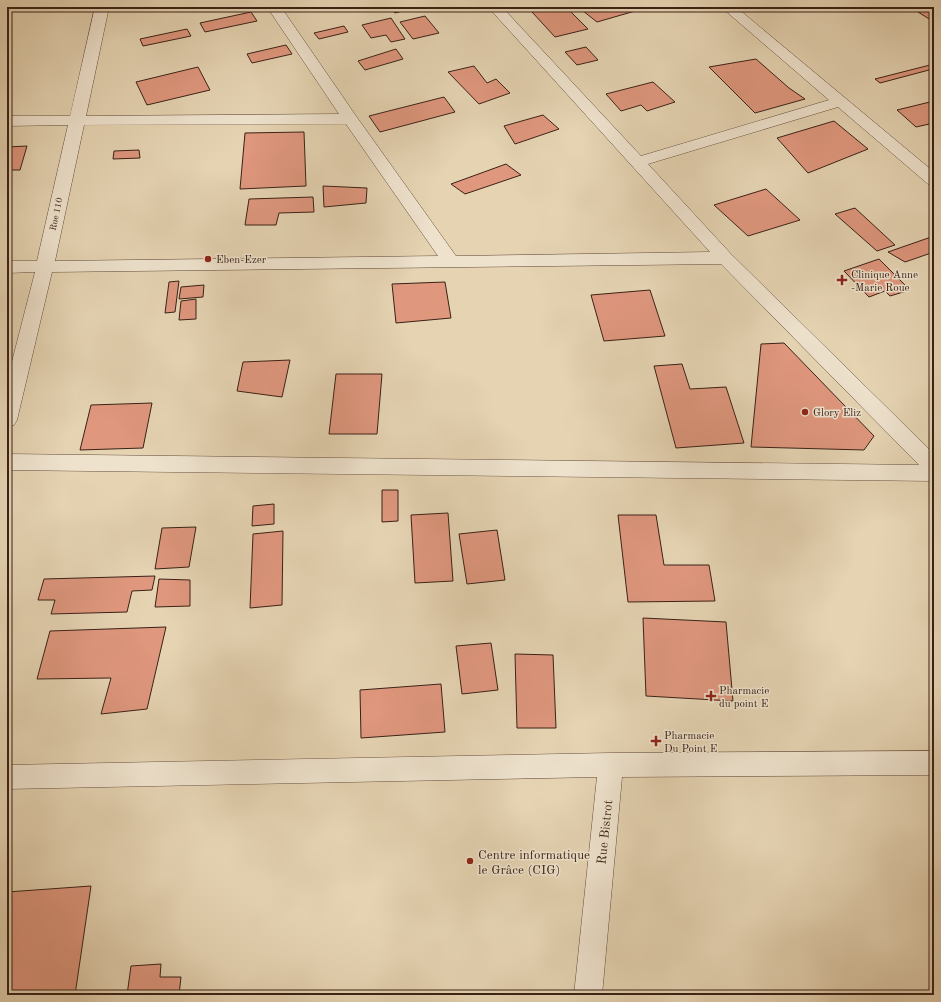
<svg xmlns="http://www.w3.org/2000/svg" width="941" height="1002" viewBox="0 0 941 1002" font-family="'Old Standard TT',serif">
  <rect width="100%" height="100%" fill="#e5d3b2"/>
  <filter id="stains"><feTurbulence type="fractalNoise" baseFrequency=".005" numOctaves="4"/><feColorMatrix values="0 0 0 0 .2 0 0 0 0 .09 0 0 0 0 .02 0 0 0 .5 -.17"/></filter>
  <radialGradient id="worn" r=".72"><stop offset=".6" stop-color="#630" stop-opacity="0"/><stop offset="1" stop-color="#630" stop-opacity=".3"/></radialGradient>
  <g fill="#df977e" stroke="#3a2116">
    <polygon points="389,7 408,7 410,9 395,13"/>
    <polygon points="552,7 566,7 588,29 555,37 532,12"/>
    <polygon points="578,7 649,7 597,22"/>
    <polygon points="919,7 934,7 934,22 918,12 924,10"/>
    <polygon points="251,12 257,21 205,32 200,23"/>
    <polygon points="425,16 439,33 413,39 400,22"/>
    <polygon points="391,18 405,39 391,42 386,35 371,38 362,25"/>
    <polygon points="344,26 348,32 319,39 314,33"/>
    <polygon points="187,29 191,36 143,46 140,39"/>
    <polygon points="286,45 292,54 252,63 247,54"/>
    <polygon points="586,47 598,60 577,65 565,52"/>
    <polygon points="396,49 403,59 365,70 358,61"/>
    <polygon points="756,59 789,88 805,99 755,113 709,67"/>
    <polygon points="934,64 934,74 929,70 880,83 875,79"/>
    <polygon points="474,66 487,83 496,79 510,93 479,104 448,72"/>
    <polygon points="198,67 210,90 147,105 136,82"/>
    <polygon points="653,82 675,102 647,111 641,105 621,111 606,94"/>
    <polygon points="444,97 455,112 380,132 369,116"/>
    <polygon points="934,101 934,123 916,127 897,110"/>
    <polygon points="543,115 559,129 515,144 504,126"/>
    <polygon points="834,121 868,149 808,173 777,138"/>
    <polygon points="304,132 306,186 240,189 245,133"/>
    <polygon points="27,146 20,170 7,170 7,147"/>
    <polygon points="139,150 140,158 113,159 114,151"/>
    <polygon points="506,164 521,175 465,194 451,184"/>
    <polygon points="323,186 367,188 366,203 324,207"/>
    <polygon points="766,189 800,220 748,236 714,205"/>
    <polygon points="313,197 314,212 279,213 276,225 245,225 249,199"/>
    <polygon points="855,208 895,245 877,251 835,214"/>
    <polygon points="934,236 934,252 905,262 888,252"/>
    <polygon points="879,259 910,290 890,296 885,291 869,297 844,271"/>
    <polygon points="179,281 175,312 165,313 169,282"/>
    <polygon points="445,282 451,318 396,323 392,284"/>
    <polygon points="204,285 203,297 179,299 181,287"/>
    <polygon points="650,290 665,336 604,341 591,295"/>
    <polygon points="196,299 196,319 179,320 181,301"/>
    <polygon points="784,343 874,436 864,450 751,447 761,344"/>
    <polygon points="290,360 282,397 237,391 243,362"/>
    <polygon points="682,364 690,389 726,387 744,443 676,448 654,366"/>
    <polygon points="336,374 382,374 377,434 329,434"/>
    <polygon points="152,403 143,448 80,450 91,405"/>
    <polygon points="382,490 398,490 398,521 382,522"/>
    <polygon points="274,504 274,524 252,526 253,506"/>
    <polygon points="448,513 453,581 415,583 411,515"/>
    <polygon points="618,515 656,515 664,565 709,565 715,601 628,602"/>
    <polygon points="196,527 189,567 155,569 162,528"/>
    <polygon points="497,530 505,580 467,584 459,534"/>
    <polygon points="283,531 282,605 250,608 253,534"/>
    <polygon points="155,576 152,590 132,591 127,612 51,614 55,600 38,600 44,579"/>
    <polygon points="159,579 190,580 190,606 155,607"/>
    <polygon points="643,618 726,622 733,701 646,696"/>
    <polygon points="166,627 147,709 101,714 111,678 37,679 50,631"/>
    <polygon points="491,643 498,690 462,694 456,646"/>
    <polygon points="515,654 553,655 556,728 517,728"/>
    <polygon points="441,684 445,732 361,738 360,690"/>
    <polygon points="91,886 75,995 7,995 7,892"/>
    <polygon points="161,964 160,977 181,977 179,995 127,995 131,966"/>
  </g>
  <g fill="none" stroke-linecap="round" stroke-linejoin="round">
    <g stroke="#654e3d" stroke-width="1">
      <g id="minor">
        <path d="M95 7H109L86 116 339 114 267 7H281L356 116 456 256 710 252 488 7H502L641 156 829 100 721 7H736L934 172V185L928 184 838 107 648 164 731 254 934 454V481L7 470V454L919 465 721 264 52 272 17 420 14 425 7 427V381L35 272 7 273V261H37L68 125 7 126V116H70ZM346 124 438 256 55 261 84 125Z"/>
        <polygon points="934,751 934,775 622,777 602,995 574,995 597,777 7,789 7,765 611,753"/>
      </g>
    </g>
    <use href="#minor" fill="#eee2cd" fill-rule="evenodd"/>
  </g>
  <g fill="#8f2418" stroke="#eee2cd" stroke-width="1.5">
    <circle cx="208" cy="259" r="4"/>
    <path d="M840 274h4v4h4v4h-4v4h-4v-4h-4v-4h4z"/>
    <circle cx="805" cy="412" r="4"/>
    <path d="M709 690h4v4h4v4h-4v4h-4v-4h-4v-4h4z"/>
    <path d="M654 735h4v4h4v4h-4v4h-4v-4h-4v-4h4z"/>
    <circle cx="470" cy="861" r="4"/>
  </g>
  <g text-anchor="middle" stroke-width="3" stroke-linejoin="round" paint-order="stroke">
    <g font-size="9" fill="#3a2116" stroke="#eee2cd">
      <text transform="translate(56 214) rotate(-78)" y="3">Rue 110</text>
    </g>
    <g font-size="11" fill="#3a2116" stroke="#eee2cd" text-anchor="start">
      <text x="216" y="263">Eben-Ezer</text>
      <text x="851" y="278">Clinique Anne<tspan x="851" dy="13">-Marie Roue</tspan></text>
      <text x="813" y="416">Glory Eliz</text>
      <text x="719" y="694">Pharmacie<tspan x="719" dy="13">du point E</tspan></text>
      <text x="664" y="739">Pharmacie<tspan x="664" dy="13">Du Point E</tspan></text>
    </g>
    <g font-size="13" fill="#3a2116" stroke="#eee2cd">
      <text transform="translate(604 832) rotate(-84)" y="5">Rue Bistrot</text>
    </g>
    <g font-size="13" fill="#3a2116" stroke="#eee2cd" text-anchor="start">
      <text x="478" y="859">Centre informatique<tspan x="478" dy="15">le Grâce (CIG)</tspan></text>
    </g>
  </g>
  <rect width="941" height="1002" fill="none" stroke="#e5d3b2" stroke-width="24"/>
  <rect x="8" y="8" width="925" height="986" fill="none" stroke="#3a2116" stroke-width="2"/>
  <rect x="12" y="12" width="917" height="978" fill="none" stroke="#3a2116"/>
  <rect width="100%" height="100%" filter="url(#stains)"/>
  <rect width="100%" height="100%" fill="url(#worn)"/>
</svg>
